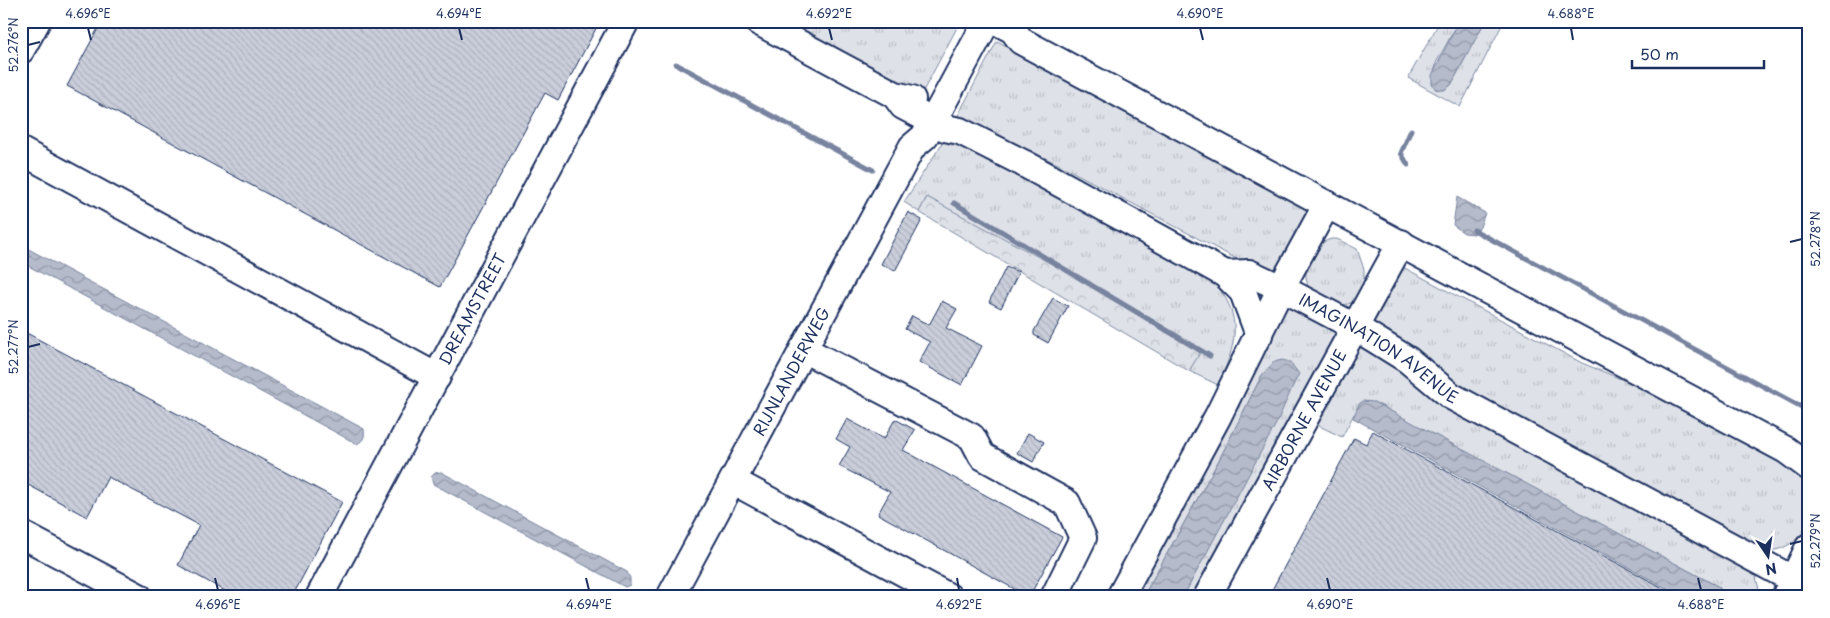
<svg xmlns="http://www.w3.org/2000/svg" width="1830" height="618" viewBox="0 0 1830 618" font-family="'Playpen Sans',sans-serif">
  <defs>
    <pattern id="grass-tufts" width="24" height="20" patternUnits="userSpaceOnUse" patternTransform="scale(1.25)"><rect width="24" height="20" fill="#dee1e7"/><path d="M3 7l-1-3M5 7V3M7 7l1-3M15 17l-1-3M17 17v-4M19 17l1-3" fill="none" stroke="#bec1c9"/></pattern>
    <pattern id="forest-crowns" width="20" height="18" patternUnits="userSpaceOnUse" patternTransform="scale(1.25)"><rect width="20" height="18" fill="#dee1e7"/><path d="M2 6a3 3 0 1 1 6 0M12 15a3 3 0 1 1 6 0" fill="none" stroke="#bec1c9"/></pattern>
    <pattern id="water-waves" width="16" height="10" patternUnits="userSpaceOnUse" patternTransform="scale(1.25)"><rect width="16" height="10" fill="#b5bbca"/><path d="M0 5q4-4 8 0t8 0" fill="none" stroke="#9298a7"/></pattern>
    <pattern id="building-back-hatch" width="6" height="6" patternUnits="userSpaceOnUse" patternTransform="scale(1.25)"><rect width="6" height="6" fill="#caceda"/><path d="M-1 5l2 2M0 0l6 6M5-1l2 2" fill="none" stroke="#adb1be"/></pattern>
  </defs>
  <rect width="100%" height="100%" fill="#fff"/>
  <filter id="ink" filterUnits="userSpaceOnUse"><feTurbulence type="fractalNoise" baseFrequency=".02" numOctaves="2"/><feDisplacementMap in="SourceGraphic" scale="10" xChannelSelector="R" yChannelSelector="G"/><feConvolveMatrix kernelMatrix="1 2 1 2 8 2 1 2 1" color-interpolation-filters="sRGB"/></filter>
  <g filter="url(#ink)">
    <g fill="url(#grass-tufts)" stroke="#7c88a2">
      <polygon points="781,21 955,21 959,24 921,95"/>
      <polygon points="1440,21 1459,21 1436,63 1435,89 1444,90 1451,85 1485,21 1504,21 1460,107 1408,78"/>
      <polygon points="997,41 1110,98 1311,210 1274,279 1060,165 957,117"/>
      <path d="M947 136 1213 281C1245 317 1236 345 1218 385L1189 371 1199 353 927 197 919 212 904 202Z"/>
      <path d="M1331 239H1337L1357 249 1364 269V279L1358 299C1340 312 1327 300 1310 291 1300 270 1308 246 1331 239Z"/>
      <path d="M1401 266 1582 363 1650 391 1803 473C1809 482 1809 488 1809 499 1809 505 1810 513 1809 519 1803 541 1780 554 1760 550L1450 385 1366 330Z"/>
      <polygon points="1285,303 1342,329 1201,597 1183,597 1255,460 1262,375 1219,460 1143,597 1125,597"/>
      <polygon points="1361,338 1750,569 1756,577 1761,597 1724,597 1719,587 1531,487 1354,414 1342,437 1315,424"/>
    </g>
    <polygon fill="url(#forest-crowns)" stroke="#7c88a2" points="927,197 1074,276 1200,353 1189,371 919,212"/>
    <g fill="url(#water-waves)" stroke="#77839f">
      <polygon points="1459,21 1485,21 1451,85 1444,90 1436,89 1432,84 1432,75"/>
      <polygon points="1457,197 1485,213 1480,227 1474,234 1464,233 1453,225"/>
      <path d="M21 245 364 429C365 437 364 440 357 444L21 262Z"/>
      <polygon points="1282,360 1290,362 1299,374 1296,379 1277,422 1183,597 1143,597 1219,460 1262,375 1274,362"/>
      <polygon points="1363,401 1374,402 1719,587 1724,597 1683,597 1353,418 1359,404"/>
      <polygon points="441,472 627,572 630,578 630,585 625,587 433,484 431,477 435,473"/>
    </g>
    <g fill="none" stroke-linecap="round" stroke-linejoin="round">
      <g stroke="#77839f" stroke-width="5">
        <polyline points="676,64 873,170"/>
        <polyline points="1408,165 1401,153 1411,130"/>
        <polyline points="954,203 1210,356"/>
        <polyline points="1474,230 1809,411"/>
      </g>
    </g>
    <g fill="url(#building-back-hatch)" stroke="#1b2f5e">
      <polygon points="102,21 600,21 558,100 545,93 440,287 67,86"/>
      <polygon points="908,212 922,220 895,271 881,264"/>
      <polygon points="1006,267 1019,272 1001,308 989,302"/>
      <polygon points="1053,298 1068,306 1048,343 1034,335 1034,331"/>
      <polygon points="942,301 957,309 946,328 982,346 962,385 919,362 930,342 905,329 912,316 929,325"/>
      <polygon points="21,330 342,502 292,597 236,597 178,565 199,525 108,477 87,517 21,481"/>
      <polygon points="847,419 884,439 895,419 915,430 903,450 1062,537 1029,597 878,514 890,492 839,466 850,447 836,439"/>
      <polygon points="1373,431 1387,439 1680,597 1268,597 1354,438 1366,444"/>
      <polygon points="1028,433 1044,442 1033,462 1017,453"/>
    </g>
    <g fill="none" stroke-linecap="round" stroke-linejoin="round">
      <g stroke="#1b2f5e" stroke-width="30">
        <g id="minor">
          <polyline points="757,21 895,95 912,99"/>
          <polyline points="996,21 1013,30 1021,41 1786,450 1809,467"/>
          <polyline points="21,50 37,21"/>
          <path id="s1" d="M895 95 903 106 945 128 960 131 1023 163 1225 274 1249 273 1281 288 1355 327 1408 360 1451 396 1794 580"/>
          <polyline points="21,151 437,377"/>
          <polyline points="1225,274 1243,292 1259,335"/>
          <polyline points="803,349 972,437 982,456 1067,503 1083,538 1054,597"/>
          <polyline points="733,481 949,597"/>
          <polyline points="21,534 139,597"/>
          <path id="s2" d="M319 597 626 21"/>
          <path id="s3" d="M670 597 912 147 925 136 987 21"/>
          <polyline points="1120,597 1218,416 1281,288 1327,204"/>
          <path id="s4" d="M1207 597 1401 243"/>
          <polyline points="1785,597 1809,547"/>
        </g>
      </g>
      <use href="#minor" stroke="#fff" stroke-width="26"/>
    </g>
  </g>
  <path fill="none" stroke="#1b2f5e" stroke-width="2" d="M88 28 91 40M459 28 462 40M829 28 832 40M1200 28 1203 40M1571 28 1573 40M28 45 40 42M1790 242 1802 239M28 347 40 344M1790 544 1802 541M215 578 218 590M586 578 589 590M957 578 959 590M1327 578 1330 590M1698 578 1701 590"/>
  <g text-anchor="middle" stroke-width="5" stroke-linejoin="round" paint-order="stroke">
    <g font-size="16" fill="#1b2f5e" stroke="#fff">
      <text dy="6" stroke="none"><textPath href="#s2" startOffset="326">DREAMSTREET</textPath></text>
      <text dy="6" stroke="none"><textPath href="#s1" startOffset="552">IMAGINATION AVENUE</textPath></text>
      <text dy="6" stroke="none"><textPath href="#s3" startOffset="256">RIJNLANDERWEG</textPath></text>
      <text dy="6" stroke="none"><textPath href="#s4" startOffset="202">AIRBORNE AVENUE</textPath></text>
    </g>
  </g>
  <rect width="1830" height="618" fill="none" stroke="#fff" stroke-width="55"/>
  <g transform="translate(1768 556) rotate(167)" stroke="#ffffff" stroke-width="4" paint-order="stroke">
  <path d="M0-4L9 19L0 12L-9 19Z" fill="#1b2f5e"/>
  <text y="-8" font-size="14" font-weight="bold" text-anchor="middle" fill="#1b2f5e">N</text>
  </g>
  <path d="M1632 60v8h132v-8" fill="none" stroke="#1b2f5e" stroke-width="2.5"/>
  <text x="1640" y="60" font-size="15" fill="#1b2f5e" stroke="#ffffff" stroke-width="4" paint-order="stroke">50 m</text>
  <rect x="28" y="28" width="1774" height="562" fill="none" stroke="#1b2f5e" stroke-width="2"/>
  <g font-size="12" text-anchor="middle" fill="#1b2f5e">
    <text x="88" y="18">4.696°E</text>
    <text x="459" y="18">4.694°E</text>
    <text x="829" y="18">4.692°E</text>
    <text x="1200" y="18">4.690°E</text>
    <text x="1571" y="18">4.688°E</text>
    <text transform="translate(14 45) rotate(-90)" y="4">52.276°N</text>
    <text transform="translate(1816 239) rotate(-90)" y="4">52.278°N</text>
    <text transform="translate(14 347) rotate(-90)" y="4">52.277°N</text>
    <text transform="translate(1816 541) rotate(-90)" y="4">52.279°N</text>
    <text x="218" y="609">4.696°E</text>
    <text x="589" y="609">4.694°E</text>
    <text x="959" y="609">4.692°E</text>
    <text x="1330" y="609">4.690°E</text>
    <text x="1701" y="609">4.688°E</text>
  </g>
</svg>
